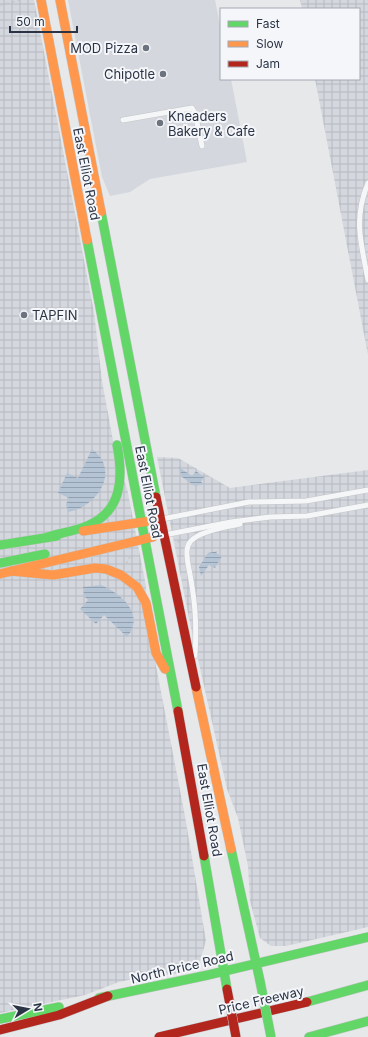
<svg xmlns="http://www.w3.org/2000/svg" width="368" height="1037" viewBox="0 0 368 1037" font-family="Inter,sans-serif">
  <defs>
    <pattern id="industrial-grid" width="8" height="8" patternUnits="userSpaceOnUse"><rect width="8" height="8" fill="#d4d7dd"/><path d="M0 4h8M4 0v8" fill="none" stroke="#b6b9bf"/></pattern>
    <pattern id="water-rules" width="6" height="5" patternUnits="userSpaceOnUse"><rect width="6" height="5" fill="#b4c4d5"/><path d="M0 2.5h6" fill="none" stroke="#93a0af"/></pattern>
  </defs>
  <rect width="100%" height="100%" fill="#e6e8ea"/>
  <polygon fill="#d4d7dd" points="68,0 215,0 221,30 221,79 231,79 247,162 150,179 130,192 110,196 102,177"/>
  <g fill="url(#industrial-grid)">
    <polygon points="0,0 34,0 94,312 102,381 117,462 127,488 146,586 146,614 185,816 206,941 200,961 191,970 172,975 151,975 119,982 85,995 0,1013"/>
    <polygon points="300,0 368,0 368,355 315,79 359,79 359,9 302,9"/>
    <polygon points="157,457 178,458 230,488 368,470 368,927 286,946 271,946 260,938 250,901 248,866 238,818 227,789 190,623"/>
  </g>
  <g fill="url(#water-rules)">
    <path d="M92 449C121 470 98 507 68 512L66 504 69 498 58 493 67 473 78 478Z"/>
    <polygon points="179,467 192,476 196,471 204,477 201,482 204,484 195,486 182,477"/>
    <polygon points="218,551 216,553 222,556 215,568 209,565 201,576 199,567 208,553"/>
    <path d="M101 585C121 593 146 615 127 637L104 615 96 624 80 609 88 600 84 596 83 587Z"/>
  </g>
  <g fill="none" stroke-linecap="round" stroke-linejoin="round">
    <g stroke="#c4c6c8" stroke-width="6">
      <g id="lane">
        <polyline points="123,120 192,108 195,113 202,146"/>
        <path d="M368 183C353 220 361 242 368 280"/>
        <polyline points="162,519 249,502 306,501 368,490"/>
        <polyline points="164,535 231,522 270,517 307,516 368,505"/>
        <path d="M195 656C197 622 195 598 188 564 187 556 185 547 191 541 199 531 228 527 240 524"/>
      </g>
    </g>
    <g stroke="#c4c6c8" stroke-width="10">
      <g id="fast">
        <polyline points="101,212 156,497"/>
        <polyline points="87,240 178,711"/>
        <path d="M47 537C61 533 76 531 89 525 123 510 123 476 117 445"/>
        <polyline points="0,545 57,536"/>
        <polyline points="0,563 45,554"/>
        <polyline points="231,849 260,981"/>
        <polyline points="204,856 227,989"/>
        <polyline points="99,998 208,975 368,937"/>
        <polyline points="307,1002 368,985"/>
        <polyline points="0,1019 59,1007"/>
        <polyline points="309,1037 368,1021"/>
      </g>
    </g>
    <g stroke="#c4c6c8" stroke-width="10">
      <g id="slow">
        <polyline points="41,0 87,240"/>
        <polyline points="60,0 101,212"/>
        <polyline points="83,531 150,521"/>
        <polyline points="11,571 53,575 95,568 106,569 121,575 137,587 146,603 156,653 165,669"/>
        <polyline points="0,574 153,537"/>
        <polyline points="196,687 231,849"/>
      </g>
    </g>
    <g stroke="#c4c6c8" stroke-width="10">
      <g id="jam">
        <polyline points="156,497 196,687"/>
        <polyline points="178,711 204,856"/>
        <polyline points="0,1030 59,1015 108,996"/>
        <polyline points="159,1037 307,1002"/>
      </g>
    </g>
    <g stroke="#c5c6ca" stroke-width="1.5" stroke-dasharray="3 3" stroke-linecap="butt">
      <polyline points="0,5 21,0"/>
      <polyline points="178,540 180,547"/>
      <polyline points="126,564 131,555"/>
    </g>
    <use href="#lane" stroke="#f5f6f7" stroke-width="5"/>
    <use href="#fast" stroke="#63d668" stroke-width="9"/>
    <use href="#slow" stroke="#ff974d" stroke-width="9"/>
    <use href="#jam" stroke="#b3261e" stroke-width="9"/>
    <g stroke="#c4c6c8" stroke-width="10" stroke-linecap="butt">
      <polyline id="fast-bridge" points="260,981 271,1037"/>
    </g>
    <g stroke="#c4c6c8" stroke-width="10" stroke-linecap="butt">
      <polyline id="jam-bridge" points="227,989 236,1037"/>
    </g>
    <use href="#fast-bridge" stroke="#63d668" stroke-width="9"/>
    <use href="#jam-bridge" stroke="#b3261e" stroke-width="9"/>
  </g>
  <g fill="#6c737f" stroke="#f4f6f9" stroke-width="1.5">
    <circle cx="146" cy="48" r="4"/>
    <circle cx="163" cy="74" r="4"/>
    <circle cx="160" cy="123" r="4"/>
    <circle cx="24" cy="315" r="4"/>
  </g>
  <g text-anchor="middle" stroke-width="4" stroke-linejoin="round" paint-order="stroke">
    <g font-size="13" fill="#2b3445" stroke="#f4f6f9" text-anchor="end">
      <text x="138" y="53">MOD Pizza</text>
      <text x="155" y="79">Chipotle</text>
      <text x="168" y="121" text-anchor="start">Kneaders<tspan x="168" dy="15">Bakery &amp; Cafe</tspan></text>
      <text x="32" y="320" text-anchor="start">TAPFIN</text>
    </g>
    <g font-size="13" fill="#2b3445" stroke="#f4f6f9">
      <text transform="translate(87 174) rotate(79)" y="5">East Elliot Road</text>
      <text transform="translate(149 492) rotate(79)" y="5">East Elliot Road</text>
      <text transform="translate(210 810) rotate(80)" y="5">East Elliot Road</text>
      <text transform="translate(182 967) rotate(-13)" y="5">North Price Road</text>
      <text transform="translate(261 1000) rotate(-13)" y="5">Price Freeway</text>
    </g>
  </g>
  <rect x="220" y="8" width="140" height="72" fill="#f4f6f9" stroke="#a4a8b1"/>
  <rect x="228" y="21" width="20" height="6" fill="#63d668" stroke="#a4a8b1"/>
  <text x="256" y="28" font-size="12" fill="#2b3445">Fast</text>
  <rect x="228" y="41" width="20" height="6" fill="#ff974d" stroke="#a4a8b1"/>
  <text x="256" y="48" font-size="12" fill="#2b3445">Slow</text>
  <rect x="228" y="61" width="20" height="6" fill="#b3261e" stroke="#a4a8b1"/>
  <text x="256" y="68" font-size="12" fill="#2b3445">Jam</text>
  <g transform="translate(28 1009) rotate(80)" stroke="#f4f6f9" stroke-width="3" paint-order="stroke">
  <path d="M0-3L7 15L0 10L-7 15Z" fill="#2b3445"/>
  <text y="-6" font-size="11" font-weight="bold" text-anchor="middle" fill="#2b3445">N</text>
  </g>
  <path d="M10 26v6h67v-6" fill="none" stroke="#2b3445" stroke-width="2"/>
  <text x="16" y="26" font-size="12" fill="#2b3445" stroke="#f4f6f9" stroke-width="3" paint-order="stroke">50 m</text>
</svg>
